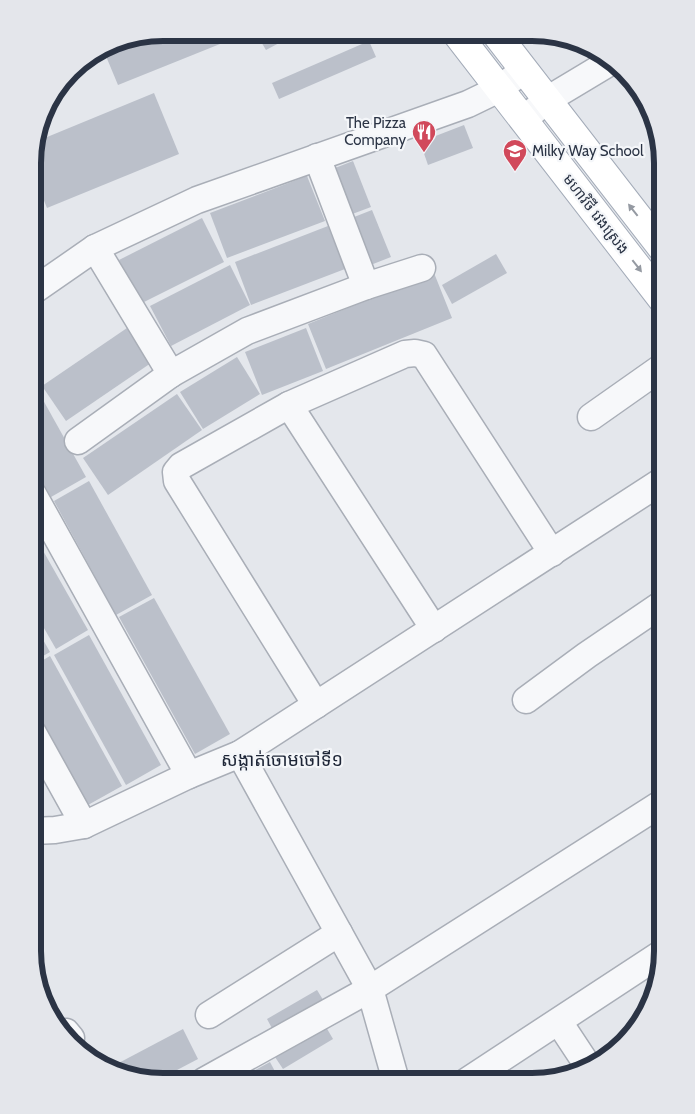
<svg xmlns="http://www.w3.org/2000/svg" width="695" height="1114" viewBox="0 0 695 1114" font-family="Cabin,'Noto Sans Khmer',sans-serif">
  <rect width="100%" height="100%" fill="#e4e7ec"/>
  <g fill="#bbc0ca">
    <polygon points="164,32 227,33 230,40 118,85 103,49 114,42"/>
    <polygon points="261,33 298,33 266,50 257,35"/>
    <polygon points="369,41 376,57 279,99 272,83"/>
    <polygon points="154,93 179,154 47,208 34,176 35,142"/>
    <polygon points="464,125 473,148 428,165 420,142"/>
    <polygon points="353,161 371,207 347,216 330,170"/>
    <polygon points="307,176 325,221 227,258 210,213"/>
    <polygon points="372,210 391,257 368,266 349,219"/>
    <polygon points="202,218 224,262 140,304 119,260"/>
    <polygon points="328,226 345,269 251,305 235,262"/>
    <polygon points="496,254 507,273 452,304 442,285"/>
    <polygon points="230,265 250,305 171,346 150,306"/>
    <polygon points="434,273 452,318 326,369 308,324"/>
    <polygon points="127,328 151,363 66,421 42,386"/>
    <polygon points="306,328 323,371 262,395 245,352"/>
    <polygon points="237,357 260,394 203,429 180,392"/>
    <polygon points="33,382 86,477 51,497 33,465"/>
    <polygon points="177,394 202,430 108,495 83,458"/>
    <polygon points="89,481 152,595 116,615 54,501"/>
    <polygon points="33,533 88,630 56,649 33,609"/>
    <polygon points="154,598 230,734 195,754 119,617"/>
    <polygon points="33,622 50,652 33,662"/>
    <polygon points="89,635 161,765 126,785 54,655"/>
    <polygon points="50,656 122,786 88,805 33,706 33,666"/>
    <polygon points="38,980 53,1007 49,1009 42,1000"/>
    <polygon points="317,990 325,1003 274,1032 267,1019"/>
    <polygon points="326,1027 333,1039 283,1069 275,1057"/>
    <polygon points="183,1029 198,1059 158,1080 146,1080 113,1066"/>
    <polygon points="270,1062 280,1081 235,1081"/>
  </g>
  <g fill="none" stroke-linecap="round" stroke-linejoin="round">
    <g stroke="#a9aeb7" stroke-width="29">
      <g id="minor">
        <polyline points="523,120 547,100 607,64 608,60"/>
        <polyline points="317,157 366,286"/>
        <polyline points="95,248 171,374"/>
        <polyline points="33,291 95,248 197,200 468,104 499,89 524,70"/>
        <polyline points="289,405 434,629"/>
        <polyline points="591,417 662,367"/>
        <polyline points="78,441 171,374 247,331 366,286 422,268"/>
        <polyline points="33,494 189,775"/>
        <polyline points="526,700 587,655 662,604"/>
        <polyline points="316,705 177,481 176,472 181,466 289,405 405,354 415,353 424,355 552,553"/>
        <polyline points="33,733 84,825"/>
        <polyline points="240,754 370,989 396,1081"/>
        <polyline points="33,831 55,830 84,825 189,775 240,754 662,481"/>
        <polyline points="209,1015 339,933"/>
        <polyline points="559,1022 588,1066"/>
        <polyline points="66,1032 71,1038"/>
        <polyline points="204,1081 370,989 662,803"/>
        <polyline points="467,1081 662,953"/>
      </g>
    </g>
    <g stroke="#a3abb8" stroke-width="30">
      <g id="major">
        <polyline points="457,34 662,299"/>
        <polyline points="497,35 662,248"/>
      </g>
    </g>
    <use href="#minor" stroke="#f7f8fa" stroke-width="26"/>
    <use href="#major" stroke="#fff" stroke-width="28"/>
  </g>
  <defs><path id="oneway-solid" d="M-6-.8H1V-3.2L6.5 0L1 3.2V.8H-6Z" transform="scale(1.25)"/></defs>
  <g fill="#959aa2">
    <use href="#oneway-solid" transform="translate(633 210) rotate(-128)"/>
    <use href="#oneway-solid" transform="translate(637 266) rotate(52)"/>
  </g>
  <defs>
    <g id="restaurant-pin" transform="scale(1.25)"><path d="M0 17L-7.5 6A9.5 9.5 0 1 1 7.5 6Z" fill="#d1495b" stroke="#f4f6f9"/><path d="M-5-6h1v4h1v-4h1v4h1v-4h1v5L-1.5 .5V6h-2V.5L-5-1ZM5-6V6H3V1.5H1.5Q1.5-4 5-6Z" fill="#fff"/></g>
    <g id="school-pin" transform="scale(1.25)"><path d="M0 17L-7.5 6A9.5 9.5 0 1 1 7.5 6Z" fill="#d1495b" stroke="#f4f6f9"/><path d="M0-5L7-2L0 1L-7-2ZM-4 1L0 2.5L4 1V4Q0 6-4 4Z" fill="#fff"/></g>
  </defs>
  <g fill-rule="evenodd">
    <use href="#restaurant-pin" x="424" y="132"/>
    <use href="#school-pin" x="515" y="151"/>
  </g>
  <g text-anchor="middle" stroke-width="4.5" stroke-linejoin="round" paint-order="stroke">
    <g font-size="15" fill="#2b3445" stroke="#f4f6f9" text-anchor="end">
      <text x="406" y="128">The Pizza<tspan x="406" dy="17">Company</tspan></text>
      <text x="532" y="156" text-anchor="start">Milky Way School</text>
    </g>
    <g font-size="15" fill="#2b3445" stroke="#f4f6f9">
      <text transform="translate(596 214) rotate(52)" y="5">មហាវិថី វេងស្រេង</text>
    </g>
    <g font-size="18" fill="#1d2536" stroke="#f4f6f9">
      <text x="282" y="766">សង្កាត់ចោមចៅទី១</text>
    </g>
  </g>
  <path d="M0 0H695V1114H0ZM163 41H532A122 122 0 0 1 654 163V951A122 122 0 0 1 532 1073H163A122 122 0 0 1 41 951V163A122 122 0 0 1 163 41Z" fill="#e4e6eb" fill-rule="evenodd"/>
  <path fill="none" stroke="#2b3445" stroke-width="6" d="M163 41H532A122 122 0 0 1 654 163V951A122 122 0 0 1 532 1073H163A122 122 0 0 1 41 951V163A122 122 0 0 1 163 41Z"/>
</svg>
